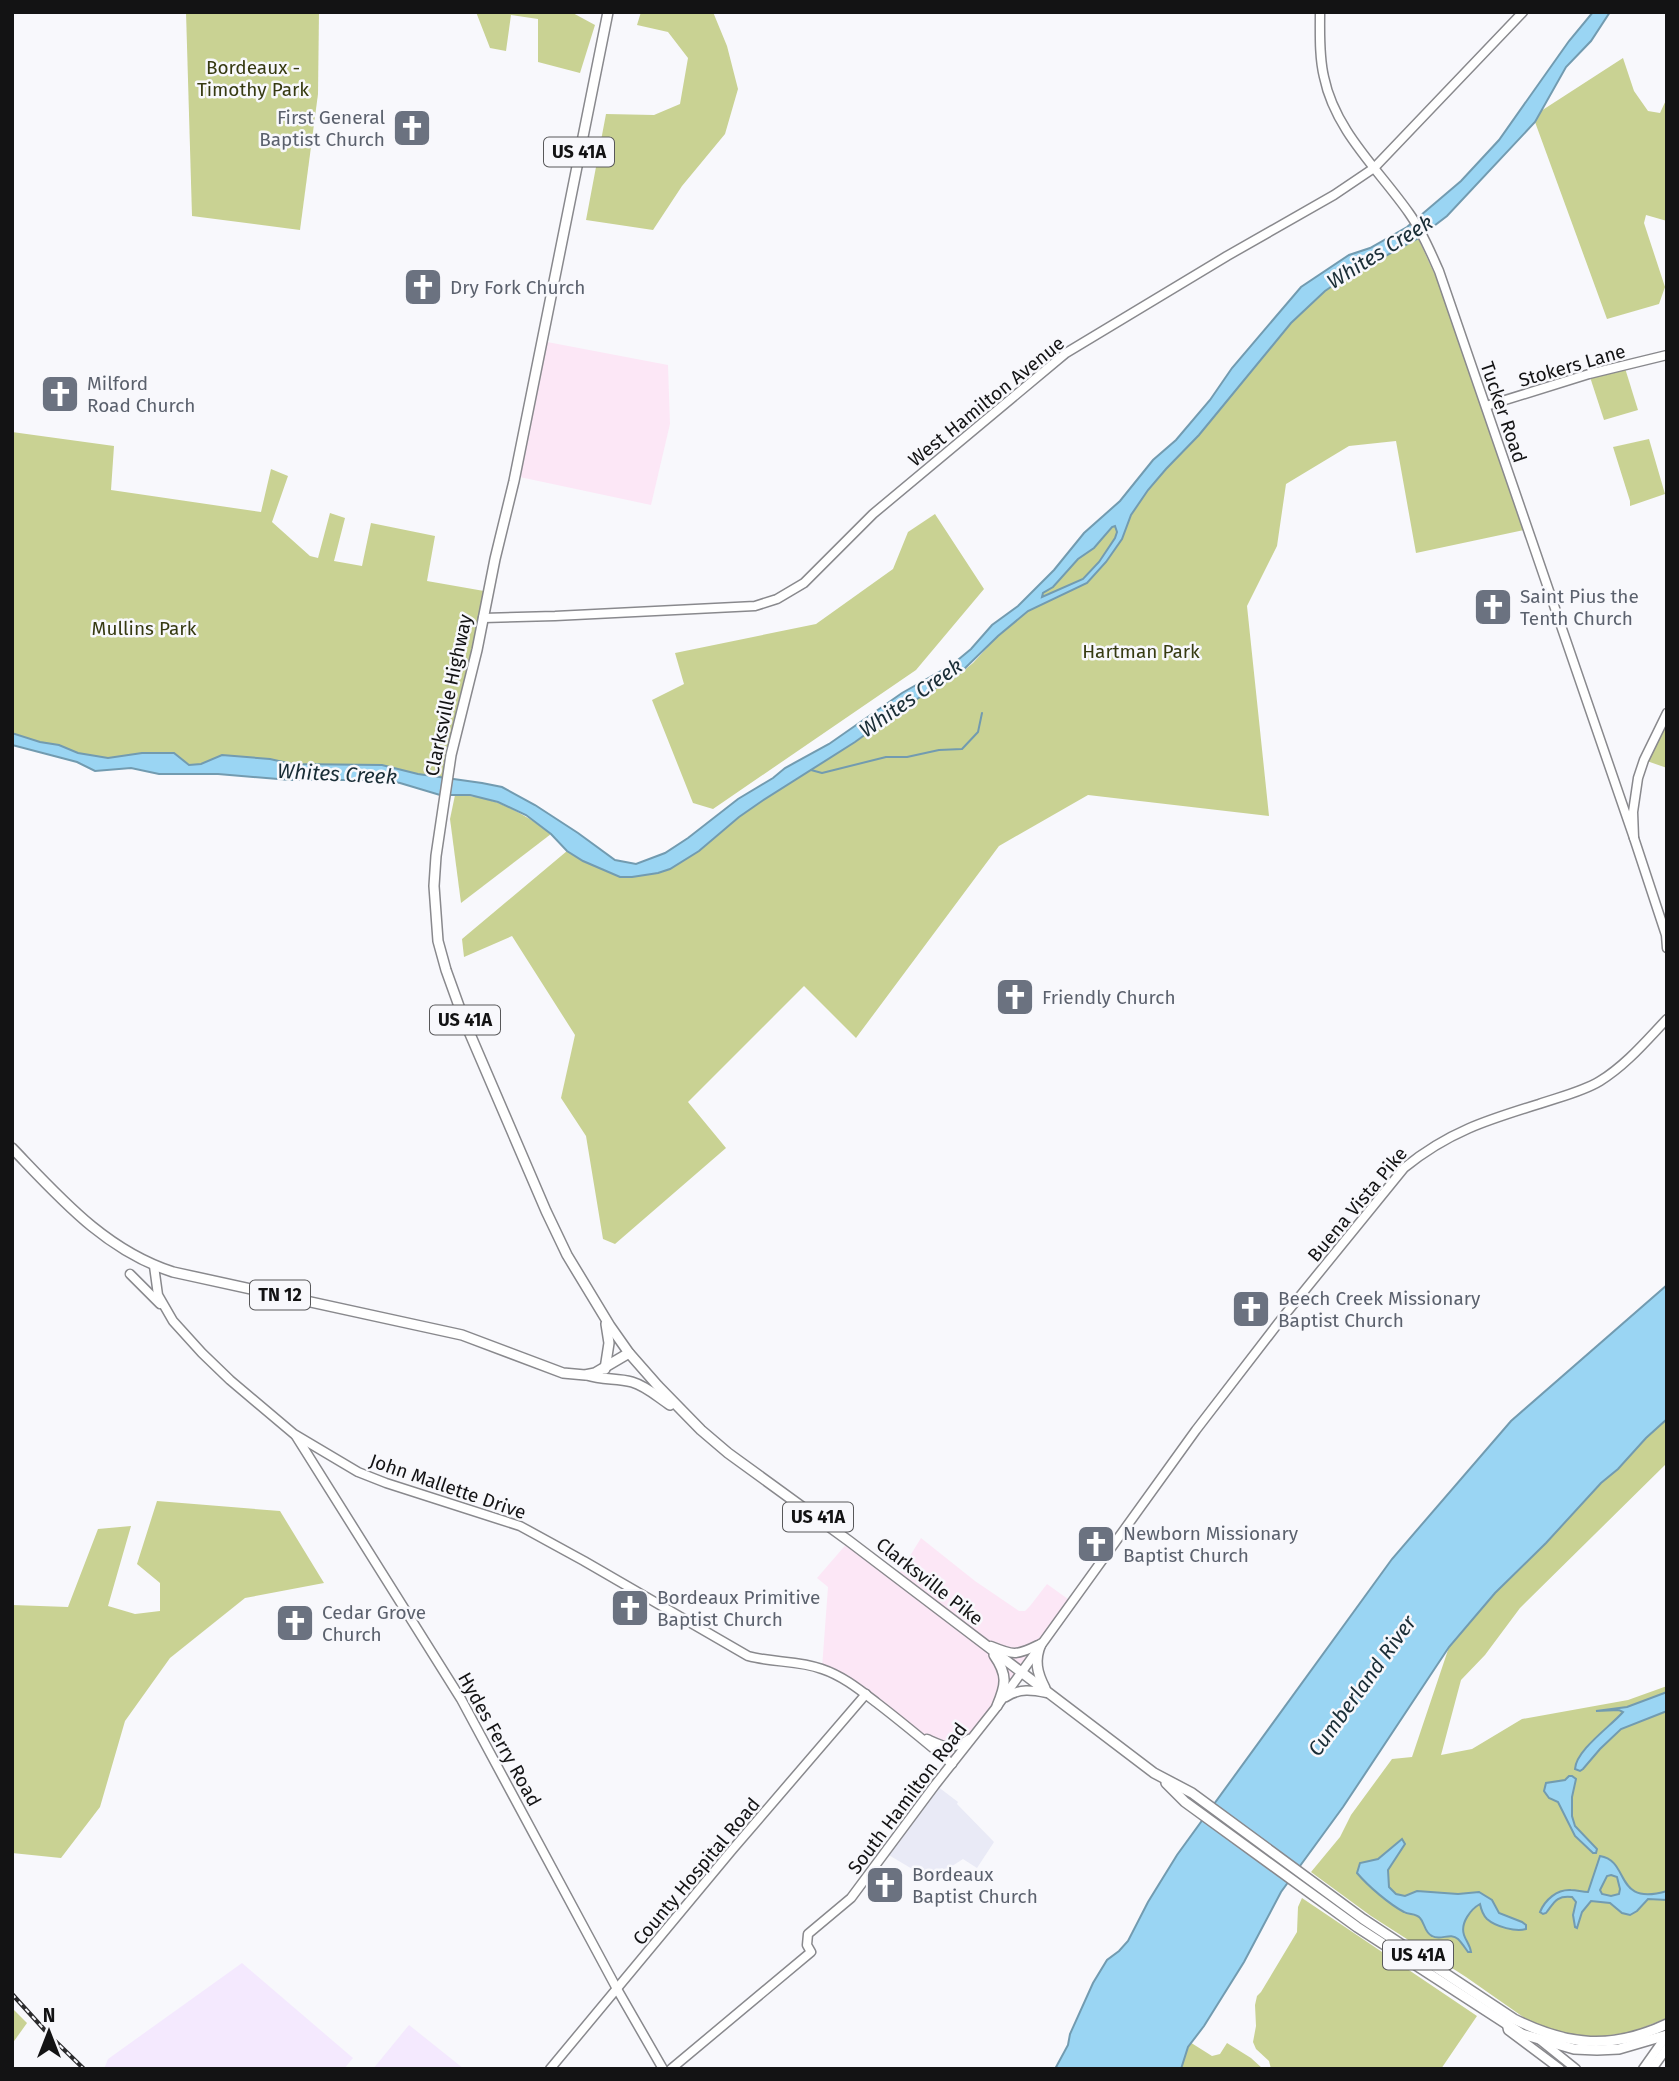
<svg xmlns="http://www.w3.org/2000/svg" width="1679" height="2081" viewBox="0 0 1679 2081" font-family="'Fira Sans',sans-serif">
  <rect width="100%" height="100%" fill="#f8f8fc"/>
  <g fill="#fce7f6">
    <polygon points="542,341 668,365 670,424 651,505 515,476"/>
    <polygon points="921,1538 975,1581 1019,1611 1025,1611 1030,1606 1047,1584 1072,1602 952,1764 918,1734 822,1668 828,1587 817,1578 849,1541 897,1577"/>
  </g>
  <g fill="#f4e9fe">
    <polygon points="242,1963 353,2058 344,2069 104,2069 108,2059"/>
    <polygon points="409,2025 464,2069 373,2069"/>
  </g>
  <polygon fill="#e9eaf6" points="937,1786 958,1802 957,1804 994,1842 977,1868 963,1859 935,1877 918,1867 914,1870 887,1854"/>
  <g fill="#c9d293">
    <polygon points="186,12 319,12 318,94 300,230 192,216"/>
    <polygon points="476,12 571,12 595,25 580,73 538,62 538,19 511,15 506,51 490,48"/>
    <polygon points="641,12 713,12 727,46 738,89 725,134 682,186 653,230 586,220 606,114 654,115 680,104 688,58 668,32 637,25"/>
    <polygon points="1623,58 1634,91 1648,111 1660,113 1667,98 1667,221 1646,215 1644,223 1665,287 1659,304 1607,319 1535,122 1541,111"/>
    <polygon points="1418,238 1447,301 1524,530 1416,553 1396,441 1349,446 1286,484 1277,546 1247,606 1269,816 1088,795 999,846 856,1038 804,986 688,1102 726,1148 615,1244 603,1239 586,1136 561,1098 575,1035 512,936 464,957 462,939 567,851 583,861 620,877 632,877 658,873 670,869 699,851 739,817 762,801 855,742 905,706 958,675 973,663 1252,358 1333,282"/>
    <polygon points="1624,365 1638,410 1604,420 1589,374"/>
    <polygon points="12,432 114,446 111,490 261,512 271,469 288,476 272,522 310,556 318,558 330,513 345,518 334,561 362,566 371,523 435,536 427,581 484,591 445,782 95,760 12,738"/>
    <polygon points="1649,439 1665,494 1630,506 1630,501 1613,447"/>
    <polygon points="935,514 984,589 916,670 713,809 693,803 652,700 684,684 675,653 816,624 893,569 908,532"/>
    <polygon points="1667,713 1667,768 1644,760"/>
    <path d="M455 795C491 795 523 812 551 834L461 903 450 819Z"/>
    <polygon points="1667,1419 1667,1463 1520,1608 1485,1655 1461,1680 1441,1755 1472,1749 1522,1719 1628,1700 1667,1686 1667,2018 1632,2032 1598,2037 1574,2036 1536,2026 1466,1977 1371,1916 1311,1872 1340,1837 1351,1815 1392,1759 1412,1757 1449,1647 1495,1593 1546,1543 1601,1483 1618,1469 1646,1438"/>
    <polygon points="157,1501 280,1511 324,1583 245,1598 170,1658 125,1721 100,1807 61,1858 12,1853 12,1605 68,1607 98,1529 131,1526 108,1606 135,1614 160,1611 160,1583 137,1564"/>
    <polygon points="1302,1898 1477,2016 1441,2069 1271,2069 1269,2061 1256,2049 1253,2042 1256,2026 1255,2005 1257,1996 1261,1992 1297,1932 1298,1907"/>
    <polygon points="12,2008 27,2023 12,2044"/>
    <polygon points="1185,2039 1212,2056 1220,2054 1227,2043 1251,2058 1263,2069 1169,2069"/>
  </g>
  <g fill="#9ad5f3" stroke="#729bb0" stroke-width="2" fill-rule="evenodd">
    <path d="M1593 12H1610L1591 41 1566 67 1535 122 1447 216 1417 239 1341 280 1325 291 1291 323 1199 435 1166 469 1148 490 1131 515 1122 539 1106 562 1087 583 1028 611 998 636 958 675 905 706 855 742 762 801 739 817 699 851 670 869 658 873 632 877H620L583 861 567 851 551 834 526 815 498 802 470 795H440L400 783 385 780H290L218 774H159L131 768 95 771 77 762 12 745V733L40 742 59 745 78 753 108 758 142 753H174L189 765 201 764 222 755 270 759 292 764 382 765 418 774 482 783 502 787 535 805 578 833 615 860 636 864 665 853 688 838 738 799 773 778 785 768 829 744 902 693 953 664 971 649 992 625 1018 606 1054 570 1084 533 1120 501 1153 460 1176 440 1210 400 1232 368 1301 287 1349 255 1370 248 1407 227 1461 181 1499 140 1569 41ZM1115 526 1117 532 1115 538 1099 562 1083 579 1042 597 1043 593 1053 587 1078 559 1094 548 1112 527Z"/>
    <polygon points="1667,1285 1667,1419 1646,1438 1618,1469 1601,1483 1546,1543 1495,1593 1449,1647 1343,1807 1281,1892 1244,1962 1204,2026 1188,2047 1181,2069 1055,2069 1068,2045 1070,2034 1093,1983 1107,1960 1119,1951 1128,1941 1148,1902 1177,1855 1392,1559 1511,1421"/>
    <path d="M1667 1692V1711L1621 1729 1600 1749 1583 1769 1580 1771 1575 1769C1576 1750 1611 1726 1623 1712L1619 1710 1596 1711 1627 1707Z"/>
    <polygon points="1569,1776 1572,1776 1576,1779 1572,1797 1572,1816 1575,1826 1597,1849 1596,1853 1593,1853 1575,1836 1558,1802 1549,1798 1544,1791 1546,1783 1565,1780"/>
    <path d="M1402 1839 1405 1844 1388 1870 1389 1887 1396 1894 1405 1896 1417 1891 1458 1894 1479 1892 1492 1900 1499 1913 1522 1922 1526 1925V1929C1516 1932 1496 1927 1487 1919 1483 1915 1481 1909 1480 1904 1471 1909 1460 1923 1464 1935 1466 1941 1470 1945 1471 1952H1468C1465 1948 1462 1943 1458 1939 1450 1932 1441 1941 1432 1936 1424 1932 1425 1923 1420 1918 1416 1913 1409 1915 1404 1912 1389 1904 1368 1886 1357 1873L1360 1863 1378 1859Z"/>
    <path d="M1600 1856C1631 1861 1613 1907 1667 1891V1900L1648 1899 1637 1911 1630 1915 1622 1913 1610 1903 1591 1901 1582 1912 1577 1928 1575 1927 1573 1915 1576 1902 1572 1897C1556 1895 1554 1903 1546 1913L1543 1914 1540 1912C1545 1900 1557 1889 1571 1890 1577 1890 1582 1892 1588 1892ZM1611 1875 1617 1877 1620 1889 1619 1894 1611 1896 1602 1894 1600 1890 1607 1876Z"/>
  </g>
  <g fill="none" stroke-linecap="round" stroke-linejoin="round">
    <polyline stroke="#729bb0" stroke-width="2" points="811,770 822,773 886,757 907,757 939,750 962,749 978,732 982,713"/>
    <g stroke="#89898d" stroke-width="11">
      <g id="secondary">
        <path d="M1320 12C1320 33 1319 57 1324 77 1335 131 1379 170 1409 213 1422 231 1430 251 1439 271L1634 838"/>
        <polyline points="1486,406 1589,374 1667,355"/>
        <polyline points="483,618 555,616 755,606 777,599 804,583 873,514 1066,353 1227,256 1334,195 1374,168 1523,12"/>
        <polyline points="1667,713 1644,760 1638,778 1633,812 1634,838 1666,935 1667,948"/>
        <path d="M154 1266 158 1295 173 1321 202 1353 230 1380 294 1434 358 1472 386 1483 520 1526 584 1561 748 1656C773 1663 798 1660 822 1669 843 1676 860 1690 877 1703 903 1723 927 1743 952 1764"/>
        <polyline points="130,1274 160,1304"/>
        <polyline points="296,1436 461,1699 617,1989 663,2069"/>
        <path d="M991 1646C1013 1655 1016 1656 1038 1645"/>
        <path d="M1006 1697C1020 1688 1032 1690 1047 1693"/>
        <path d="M927 1739C947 1748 951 1751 969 1739"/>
        <polyline points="1507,2025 1508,2030 1560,2069"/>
        <polyline points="1540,2040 1576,2069"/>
        <polyline points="550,2069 732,1850 866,1694"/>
        <path d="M671 2069 811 1952 807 1945 808 1934 851 1898 935 1785 995 1709 1196 1430 1283 1317 1404 1168C1448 1132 1487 1120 1539 1104 1559 1097 1582 1092 1600 1081 1626 1065 1646 1041 1667 1019"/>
        <polyline points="1643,2069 1667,2035"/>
        <polyline points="1652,2069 1667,2048"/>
      </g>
    </g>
    <g stroke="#89898d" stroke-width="12">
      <g id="primary">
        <path d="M608 12 514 481 495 559 477 650 451 755 436 856 434 886 438 941 446 970 464 1020 546 1211 567 1255 610 1326 629 1353 658 1386 701 1430 728 1453 849 1541 1129 1754 1154 1773 1192 1793 1363 1919 1514 2019C1568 2046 1612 2050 1667 2024"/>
        <path d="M12 1148C60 1198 105 1250 173 1272L462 1335 563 1373 585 1375 595 1373 629 1353"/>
        <polyline points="605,1369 609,1343 606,1324"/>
        <path d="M587 1375C602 1380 617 1378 632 1382 646 1386 658 1397 670 1405"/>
        <path d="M1041 1644C1034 1660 1037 1673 1045 1688"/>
        <path d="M994 1655C1008 1675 1006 1685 997 1706"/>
        <polyline points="1166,1783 1185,1802 1357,1927 1522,2034 1574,2049 1597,2050 1619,2049 1667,2035"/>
      </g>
    </g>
    <use href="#secondary" stroke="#fff" stroke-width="8"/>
    <use href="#primary" stroke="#fff" stroke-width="9"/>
    <g stroke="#2b2b2d" stroke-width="4.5">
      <polyline id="rail" points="12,1994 51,2037 84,2069"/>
    </g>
    <use href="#rail" stroke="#f8f8fc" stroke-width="2" stroke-dasharray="5" stroke-linecap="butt"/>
  </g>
  <defs>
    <g id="church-square" transform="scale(2.0125)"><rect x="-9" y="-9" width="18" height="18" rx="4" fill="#6b7280" stroke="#f8f8fc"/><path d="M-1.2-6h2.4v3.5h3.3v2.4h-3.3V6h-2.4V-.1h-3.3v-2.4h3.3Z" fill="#fff"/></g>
  </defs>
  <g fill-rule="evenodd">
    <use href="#church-square" x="412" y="128"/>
    <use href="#church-square" x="423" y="287"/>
    <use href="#church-square" x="60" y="394"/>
    <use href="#church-square" x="1493" y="607"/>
    <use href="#church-square" x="1015" y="997"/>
    <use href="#church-square" x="1251" y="1309"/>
    <use href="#church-square" x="1096" y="1544"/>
    <use href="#church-square" x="630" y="1608"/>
    <use href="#church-square" x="295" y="1623"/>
    <use href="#church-square" x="885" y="1885"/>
  </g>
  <g text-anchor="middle" stroke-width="5" stroke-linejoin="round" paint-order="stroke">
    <g fill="#f8f8fc" stroke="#58585a" stroke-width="2">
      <rect x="544" y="137.5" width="70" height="29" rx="5"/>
      <rect x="430" y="1005.5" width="70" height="29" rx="5"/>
      <rect x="250" y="1280.5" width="60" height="29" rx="5"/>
      <rect x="783" y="1502.5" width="70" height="29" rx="5"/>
      <rect x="1383" y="1940.5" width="70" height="29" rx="5"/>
    </g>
    <g font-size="18" font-weight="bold" fill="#131314">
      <text x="579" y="158">US 41A</text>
      <text x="465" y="1026">US 41A</text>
      <text x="280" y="1301">TN 12</text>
      <text x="818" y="1523">US 41A</text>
      <text x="1418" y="1961">US 41A</text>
    </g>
    <g font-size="19" fill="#363a11" stroke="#f8f8fc">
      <text x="253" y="74">Bordeaux -<tspan x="253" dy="22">Timothy Park</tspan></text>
      <text x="144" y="635">Mullins Park</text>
      <text x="1141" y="658">Hartman Park</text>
    </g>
    <g font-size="19" fill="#5b616d" stroke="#f8f8fc" text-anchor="start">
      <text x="385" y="124" text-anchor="end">First General<tspan x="385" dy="22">Baptist Church</tspan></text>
      <text x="450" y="294">Dry Fork Church</text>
      <text x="87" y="390">Milford<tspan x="87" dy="22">Road Church</tspan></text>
      <text x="1520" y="603">Saint Pius the<tspan x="1520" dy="22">Tenth Church</tspan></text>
      <text x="1042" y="1004">Friendly Church</text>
      <text x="1278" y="1305">Beech Creek Missionary<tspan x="1278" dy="22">Baptist Church</tspan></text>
      <text x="1123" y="1540">Newborn Missionary<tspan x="1123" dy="22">Baptist Church</tspan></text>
      <text x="657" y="1604">Bordeaux Primitive<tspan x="657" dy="22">Baptist Church</tspan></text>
      <text x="322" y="1619">Cedar Grove<tspan x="322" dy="22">Church</tspan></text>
      <text x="912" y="1881">Bordeaux<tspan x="912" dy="22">Baptist Church</tspan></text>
    </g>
    <g font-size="19" fill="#131314" stroke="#f8f8fc">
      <text transform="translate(1572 365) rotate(-16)" y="7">Stokers Lane</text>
      <text transform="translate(986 401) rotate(-39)" y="7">West Hamilton Avenue</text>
      <text transform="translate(1504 412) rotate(71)" y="7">Tucker Road</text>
      <text transform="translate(448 695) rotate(-78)" y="7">Clarksville Highway</text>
      <text transform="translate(1357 1204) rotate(-50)" y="7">Buena Vista Pike</text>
      <text transform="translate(448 1486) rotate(19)" y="7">John Mallette Drive</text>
      <text transform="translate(930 1581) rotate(38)" y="7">Clarksville Pike</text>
      <text transform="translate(500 1739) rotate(61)" y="7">Hydes Ferry Road</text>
      <text transform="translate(907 1798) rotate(-53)" y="7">South Hamilton Road</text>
      <text transform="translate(696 1871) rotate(-50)" y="7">County Hospital Road</text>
    </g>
    <g font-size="21" font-style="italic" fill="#192d36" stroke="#f8f8fc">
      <text transform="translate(1380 252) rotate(-32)" y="7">Whites Creek</text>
      <text transform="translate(911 698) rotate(-35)" y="7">Whites Creek</text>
      <text transform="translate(337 774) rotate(3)" y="7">Whites Creek</text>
      <text transform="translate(1362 1686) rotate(-54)" y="7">Cumberland River</text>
    </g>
  </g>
  <rect width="1679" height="2081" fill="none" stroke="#131314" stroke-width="28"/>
  <g transform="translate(49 2032)" stroke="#f8f8fc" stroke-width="5" paint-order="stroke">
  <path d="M0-5L12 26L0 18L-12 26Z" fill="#131314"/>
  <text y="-10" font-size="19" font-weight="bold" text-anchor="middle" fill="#131314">N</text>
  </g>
</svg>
